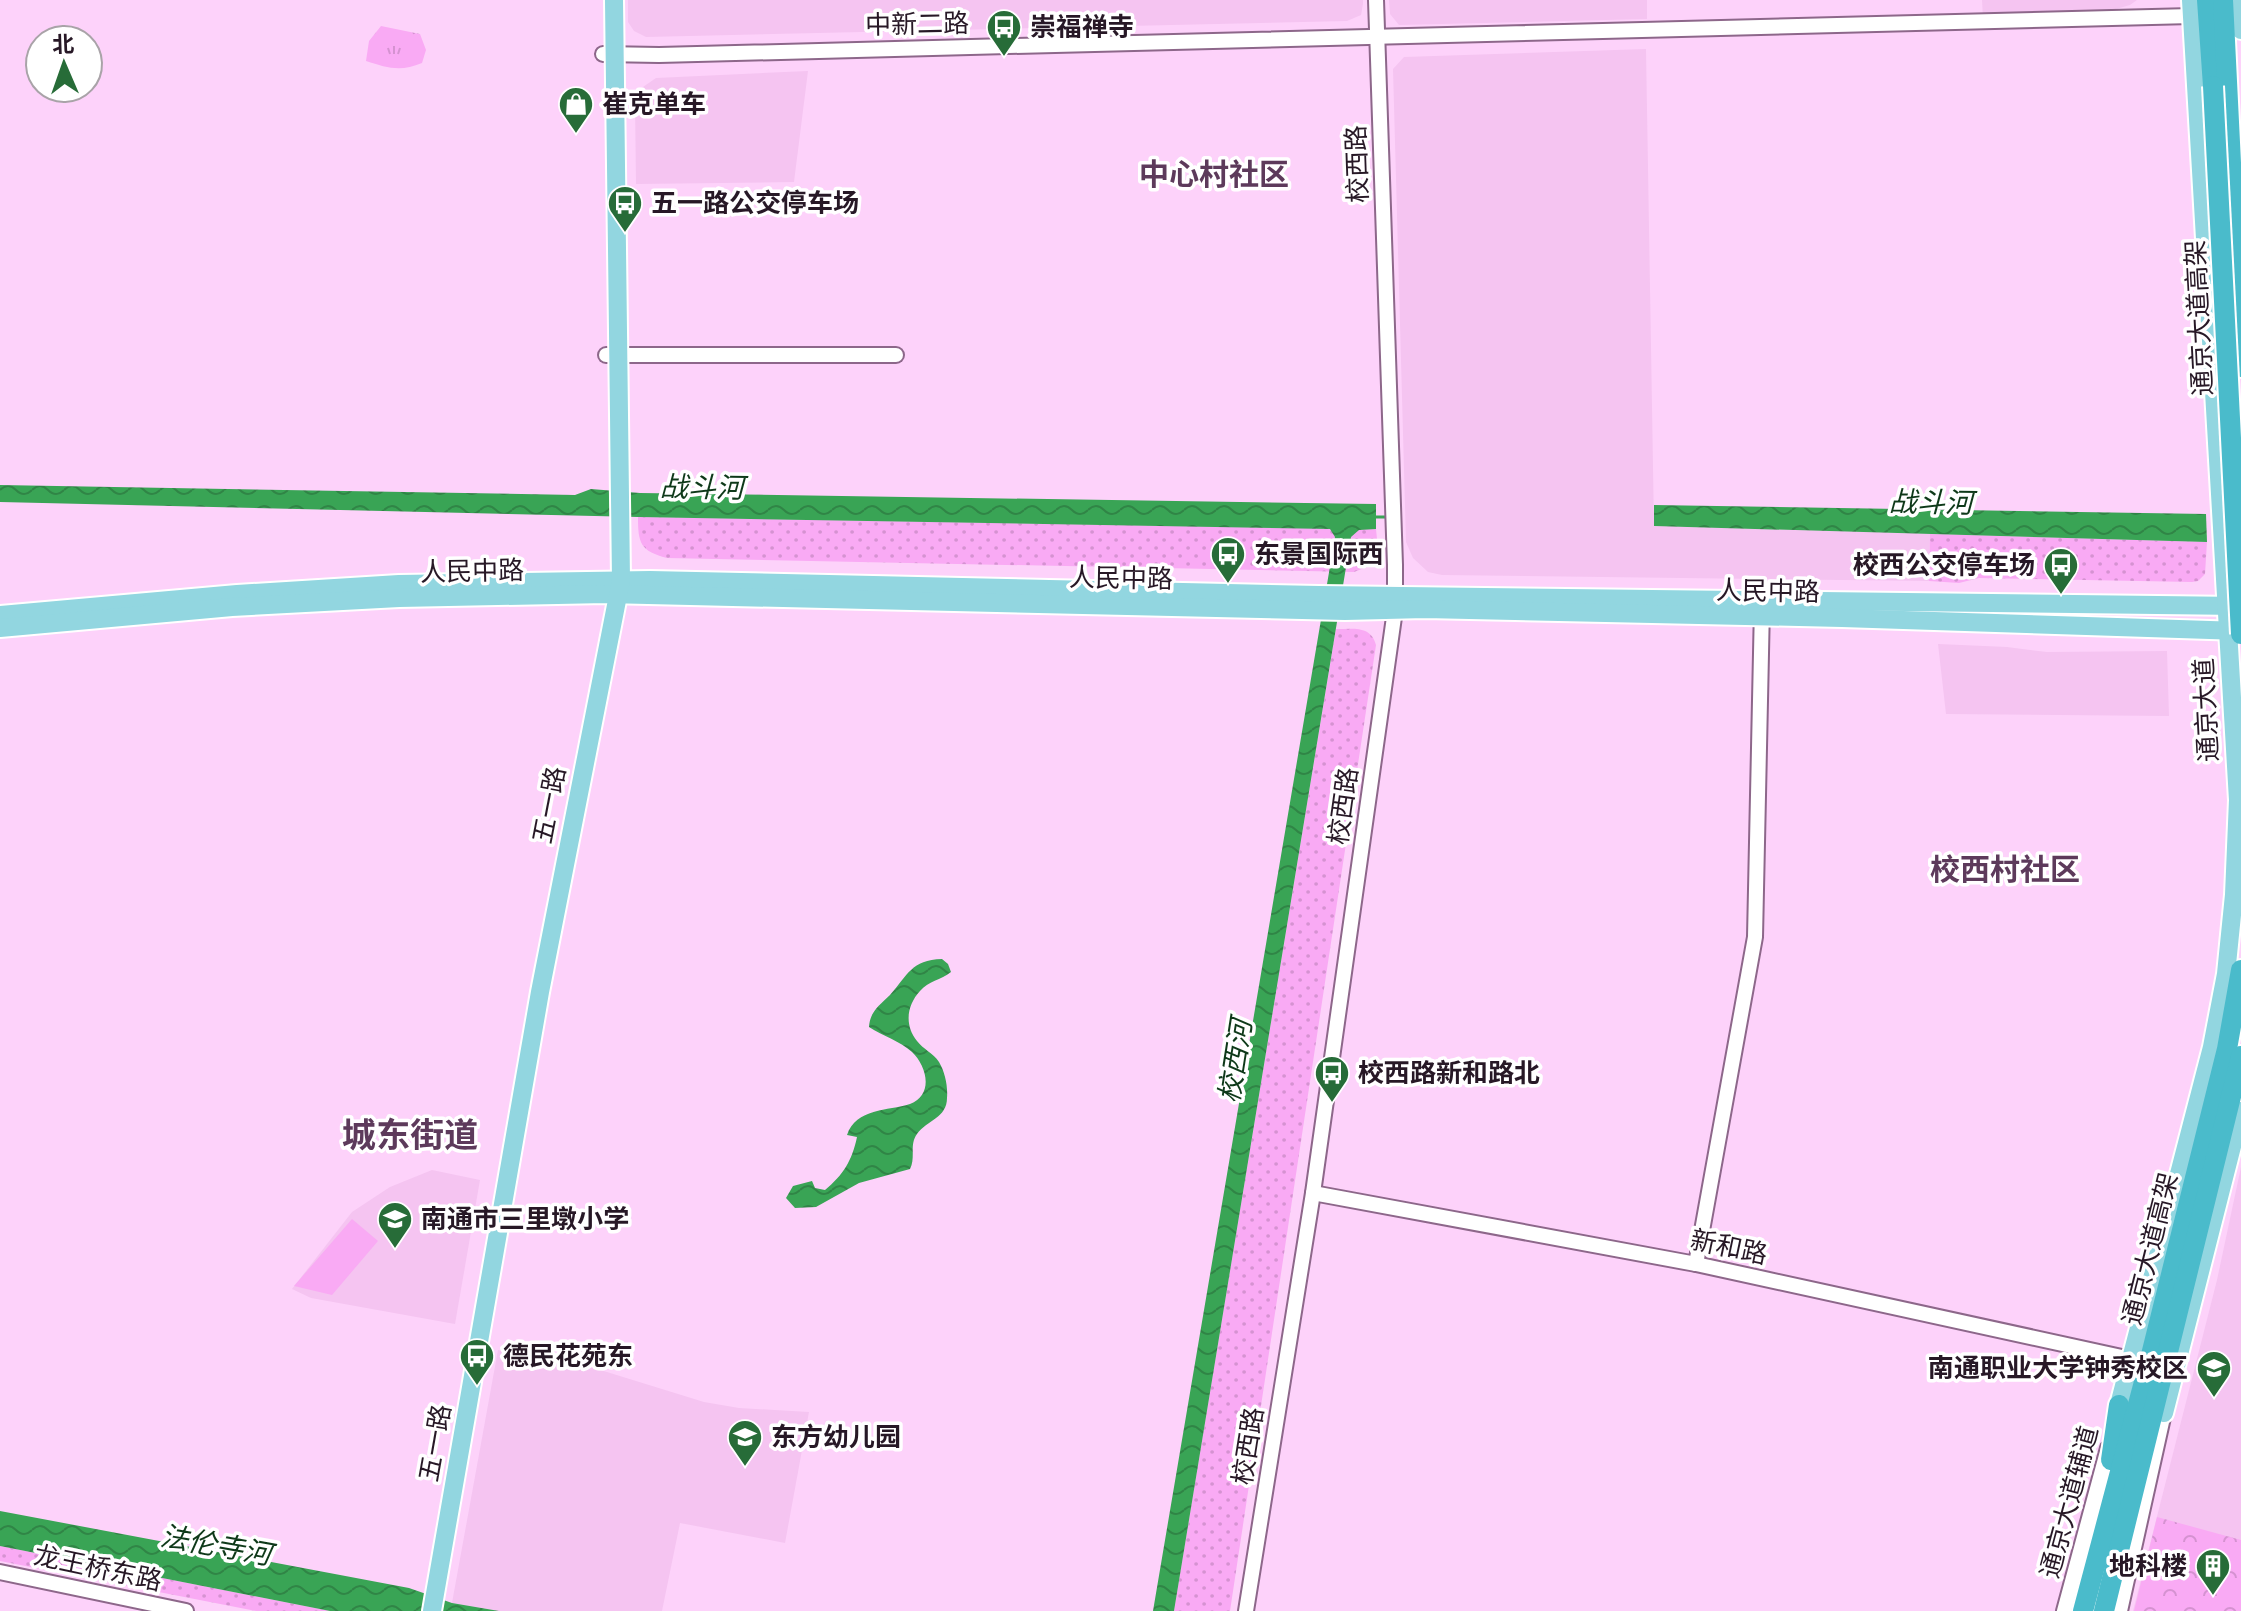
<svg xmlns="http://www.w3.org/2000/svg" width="2241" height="1611" viewBox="0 0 2241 1611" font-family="'Sofia Sans Condensed','Noto Sans SC',sans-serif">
  <defs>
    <pattern id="grass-dots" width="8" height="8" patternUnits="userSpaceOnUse" patternTransform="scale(2)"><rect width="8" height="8" fill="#f9aaf4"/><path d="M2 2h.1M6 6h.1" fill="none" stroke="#d592d1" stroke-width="1.8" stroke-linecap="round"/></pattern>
    <pattern id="forest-crowns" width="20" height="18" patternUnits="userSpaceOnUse" patternTransform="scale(2)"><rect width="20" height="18" fill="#f9aaf4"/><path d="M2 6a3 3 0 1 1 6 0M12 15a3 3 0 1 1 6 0" fill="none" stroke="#d592d1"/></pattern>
    <pattern id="park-tufts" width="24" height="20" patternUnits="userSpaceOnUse" patternTransform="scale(2)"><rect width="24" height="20" fill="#f9aaf4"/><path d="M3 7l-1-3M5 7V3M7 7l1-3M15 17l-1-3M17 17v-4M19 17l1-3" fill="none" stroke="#d592d1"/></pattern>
    <pattern id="water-waves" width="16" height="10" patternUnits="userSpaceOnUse" patternTransform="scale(2)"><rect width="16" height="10" fill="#39a455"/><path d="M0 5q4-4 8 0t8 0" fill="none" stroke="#308546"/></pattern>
  </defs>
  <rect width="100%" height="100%" fill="#fdd2fa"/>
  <g fill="#f5c4f1">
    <polygon points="628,0 1363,0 1363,4 1361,15 1347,21 646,37 634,31 628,22"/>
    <polygon points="1389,0 1647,0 1647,19 1399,25 1390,14"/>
    <polygon points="1982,0 2137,0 2130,5 2095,15 1983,19"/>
    <polygon points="1646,49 1654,526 1930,534 1929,581 1442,575 1428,572 1413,558 1406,542 1393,69 1404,57"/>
    <polygon points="808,71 794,182 636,184 635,103 640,89 656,78"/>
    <polygon points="1938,644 2007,647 2047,652 2167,651 2169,716 1946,714"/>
    <polygon points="2241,1167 2241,1611 2133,1611 2217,1280"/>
    <polygon points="432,1170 480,1180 455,1324 311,1298 292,1289 352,1212 390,1187"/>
    <polygon points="498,1350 594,1368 704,1402 739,1408 809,1412 785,1543 680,1523 662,1611 499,1611 452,1603"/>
  </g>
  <g fill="url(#grass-dots)">
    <path d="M638 517 1376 529 1378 549 1372 565 1354 572 667 558C640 551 638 543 638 517Z"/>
    <polygon points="1930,534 2207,542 2205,574 2198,581 2192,582 1979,578 1959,583 1929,581"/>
    <path d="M1336 629C1353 629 1371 625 1376 645L1230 1611H1174Z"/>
    <polygon points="0,1546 330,1611 256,1611 0,1561"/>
  </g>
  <polygon fill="url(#forest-crowns)" points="2157,1517 2241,1540 2241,1611 2134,1611"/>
  <path fill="url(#park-tufts)" d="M381 26 420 34 426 50 422 63C401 72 387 68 366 61L369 41Z"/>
  <polygon fill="#f9aaf4" points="352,1219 378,1241 332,1295 294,1286"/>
  <g fill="url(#water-waves)">
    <polygon points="0,485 575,495 591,489 640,493 1376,504 1376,529 1359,530 1351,537 1174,1611 1153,1611 1335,537 1330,529 638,517 0,502"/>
    <polygon points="1654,505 2206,514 2207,542 1654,526"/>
    <path d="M942 959 948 964 951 972C941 980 928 981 920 991 907 1005 904 1025 917 1041 923 1049 933 1053 939 1062 945 1072 948 1086 947 1098 947 1118 927 1120 917 1134 909 1145 916 1157 910 1169L859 1183 816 1207 795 1208 786 1198 793 1186 812 1181 815 1188 825 1190C843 1175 852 1161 857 1137L847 1135C856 1108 888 1111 910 1104 934 1095 927 1066 912 1052 900 1041 883 1036 869 1027 870 1011 880 1005 890 995 908 975 911 960 942 959Z"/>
    <polygon points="0,1511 409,1588 452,1603 499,1611 330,1611 0,1546"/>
  </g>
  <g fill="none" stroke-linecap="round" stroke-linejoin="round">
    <polyline stroke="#39a455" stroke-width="3" points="1372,517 1388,517"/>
    <g stroke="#8d678a" stroke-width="18">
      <g id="minor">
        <polyline points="603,54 659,55 2192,16"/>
        <polyline points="606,355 896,355"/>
        <polyline points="1313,1193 1696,1264 2131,1359"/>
        <polyline points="1696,1264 1755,937 1762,606"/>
        <polyline points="0,1572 186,1611"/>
        <polyline points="1246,1611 1313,1193 1395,610 1395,565 1376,0"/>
        <polyline points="2064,1611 2108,1448"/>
        <polyline points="2120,1611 2164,1413"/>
      </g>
    </g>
    <g stroke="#fff" stroke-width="22">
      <g id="major">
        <polyline points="2239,0 2241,30"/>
        <polyline points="0,615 237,594 399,584 650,580 1319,595 2241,606"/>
        <polyline points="0,628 232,607 399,598 606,594 1345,611 1425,609 1842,618 2241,631"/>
        <polyline points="2119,1405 2212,1047 2226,974 2234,895 2238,800 2191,0"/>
        <polyline points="2164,1413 2241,1111"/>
        <polyline points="432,1611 540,992 621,580 614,0"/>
      </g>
    </g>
    <g stroke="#fff" stroke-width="24">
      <g id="highway">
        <polyline points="2207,0 2213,86"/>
        <polyline points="2223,0 2241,367"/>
        <polyline points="2111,1460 2119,1405"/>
        <polyline points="2083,1611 2149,1363 2227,1049 2241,970"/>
        <polyline points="2104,1611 2241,1056"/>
      </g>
    </g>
    <use href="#minor" stroke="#fff" stroke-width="14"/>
    <use href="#major" stroke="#92d6e0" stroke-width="18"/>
    <use href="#highway" stroke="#4abbcb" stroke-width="20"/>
    <g stroke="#fff" stroke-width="24" stroke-linecap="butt">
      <polyline id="highway-bridge" points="2213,86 2241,634"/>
    </g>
    <use href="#highway-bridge" stroke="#4abbcb" stroke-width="20"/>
  </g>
  <defs>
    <g id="bus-pin" transform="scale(1.8)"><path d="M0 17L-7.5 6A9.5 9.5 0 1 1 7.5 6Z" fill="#276c38" stroke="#fff"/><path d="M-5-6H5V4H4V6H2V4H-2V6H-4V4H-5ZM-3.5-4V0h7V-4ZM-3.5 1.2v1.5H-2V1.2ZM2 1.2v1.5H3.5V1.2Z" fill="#fff"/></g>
    <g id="shop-pin" transform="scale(1.8)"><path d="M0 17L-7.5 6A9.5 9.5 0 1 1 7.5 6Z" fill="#276c38" stroke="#fff"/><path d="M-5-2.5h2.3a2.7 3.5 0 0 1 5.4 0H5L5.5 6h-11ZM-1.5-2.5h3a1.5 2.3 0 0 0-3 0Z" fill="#fff"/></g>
    <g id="school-pin" transform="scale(1.8)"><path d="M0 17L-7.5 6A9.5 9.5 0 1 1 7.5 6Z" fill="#276c38" stroke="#fff"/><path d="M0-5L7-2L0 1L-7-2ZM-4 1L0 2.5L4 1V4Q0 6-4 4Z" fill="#fff"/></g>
    <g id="university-pin" transform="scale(1.8)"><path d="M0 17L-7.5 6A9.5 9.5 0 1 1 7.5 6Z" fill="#276c38" stroke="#fff"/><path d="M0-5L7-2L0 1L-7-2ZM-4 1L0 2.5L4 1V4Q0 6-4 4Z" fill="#fff"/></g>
    <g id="building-pin" transform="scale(1.8)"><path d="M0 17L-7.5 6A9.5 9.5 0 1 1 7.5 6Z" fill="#276c38" stroke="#fff"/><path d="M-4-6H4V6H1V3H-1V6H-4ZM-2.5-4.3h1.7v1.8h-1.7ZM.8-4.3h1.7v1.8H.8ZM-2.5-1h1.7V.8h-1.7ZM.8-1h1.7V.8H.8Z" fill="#fff"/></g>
  </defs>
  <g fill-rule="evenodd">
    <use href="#bus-pin" x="1004" y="27"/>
    <use href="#shop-pin" x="576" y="104"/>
    <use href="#bus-pin" x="625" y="203"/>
    <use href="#bus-pin" x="1228" y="554"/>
    <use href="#bus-pin" x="2061" y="565"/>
    <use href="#bus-pin" x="1332" y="1073"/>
    <use href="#school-pin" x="395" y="1219"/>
    <use href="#bus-pin" x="477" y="1356"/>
    <use href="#university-pin" x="2214" y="1368"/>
    <use href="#school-pin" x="745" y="1437"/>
    <use href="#building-pin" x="2213" y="1566"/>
  </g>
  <g text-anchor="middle" stroke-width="7" stroke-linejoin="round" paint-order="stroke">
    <g font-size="26" fill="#271826" stroke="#fff">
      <text transform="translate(917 24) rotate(-1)" y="9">中新二路</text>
      <text transform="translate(1357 164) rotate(-92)" y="9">校西路</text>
      <text transform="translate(2199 318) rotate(-93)" y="9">通京大道高架</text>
      <text transform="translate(472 571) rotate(-1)" y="9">人民中路</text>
      <text transform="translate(1121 578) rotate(1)" y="9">人民中路</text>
      <text transform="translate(1768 591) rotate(1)" y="9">人民中路</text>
      <text transform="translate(2206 710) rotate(-93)" y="9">通京大道</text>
      <text transform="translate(549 805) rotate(-79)" y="9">五一路</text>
      <text transform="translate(1343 806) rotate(-82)" y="9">校西路</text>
      <text transform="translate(1729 1247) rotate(12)" y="9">新和路</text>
      <text transform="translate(2150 1249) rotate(-76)" y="9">通京大道高架</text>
      <text transform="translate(435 1443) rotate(-80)" y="9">五一路</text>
      <text transform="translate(1248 1446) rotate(-81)" y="9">校西路</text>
      <text transform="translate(2069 1502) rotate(-75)" y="9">通京大道辅道</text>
      <text transform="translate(98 1568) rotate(12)" y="9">龙王桥东路</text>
    </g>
    <g font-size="26" font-weight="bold" fill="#271826" stroke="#fff" text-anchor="start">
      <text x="1030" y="36">崇福禅寺</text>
      <text x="602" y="113">崔克单车</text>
      <text x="651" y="212">五一路公交停车场</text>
      <text x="1254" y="563">东景国际西</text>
      <text x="2035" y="574" text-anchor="end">校西公交停车场</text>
      <text x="1358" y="1082">校西路新和路北</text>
      <text x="421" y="1228">南通市三里墩小学</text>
      <text x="503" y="1365">德民花苑东</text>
      <text x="2188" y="1377" text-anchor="end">南通职业大学钟秀校区</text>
      <text x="771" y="1446">东方幼儿园</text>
      <text x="2187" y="1575" text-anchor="end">地科楼</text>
    </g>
    <g font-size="28" font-style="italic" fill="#0e3919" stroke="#fff">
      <text transform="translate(702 487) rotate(1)" y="10">战斗河</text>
      <text transform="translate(1931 502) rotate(1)" y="10">战斗河</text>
      <text transform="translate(1235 1061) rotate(-81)" y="10">校西河</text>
      <text transform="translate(216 1545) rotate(10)" y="10">法伦寺河</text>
    </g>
    <g font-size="30" font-weight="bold" fill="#5d3a5b" stroke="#fff">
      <text x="1214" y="185">中心村社区</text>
      <text x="2005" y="880">校西村社区</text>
    </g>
    <g font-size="34" font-weight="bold" fill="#5d3a5b" stroke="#fff">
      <text x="410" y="1147">城东街道</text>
    </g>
  </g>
  <g transform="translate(64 64) rotate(358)"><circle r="38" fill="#ffffff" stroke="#a9a3a8" stroke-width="2"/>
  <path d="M0-6L14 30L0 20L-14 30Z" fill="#276c38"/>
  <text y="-12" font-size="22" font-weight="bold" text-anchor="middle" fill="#271826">北</text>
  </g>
</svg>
